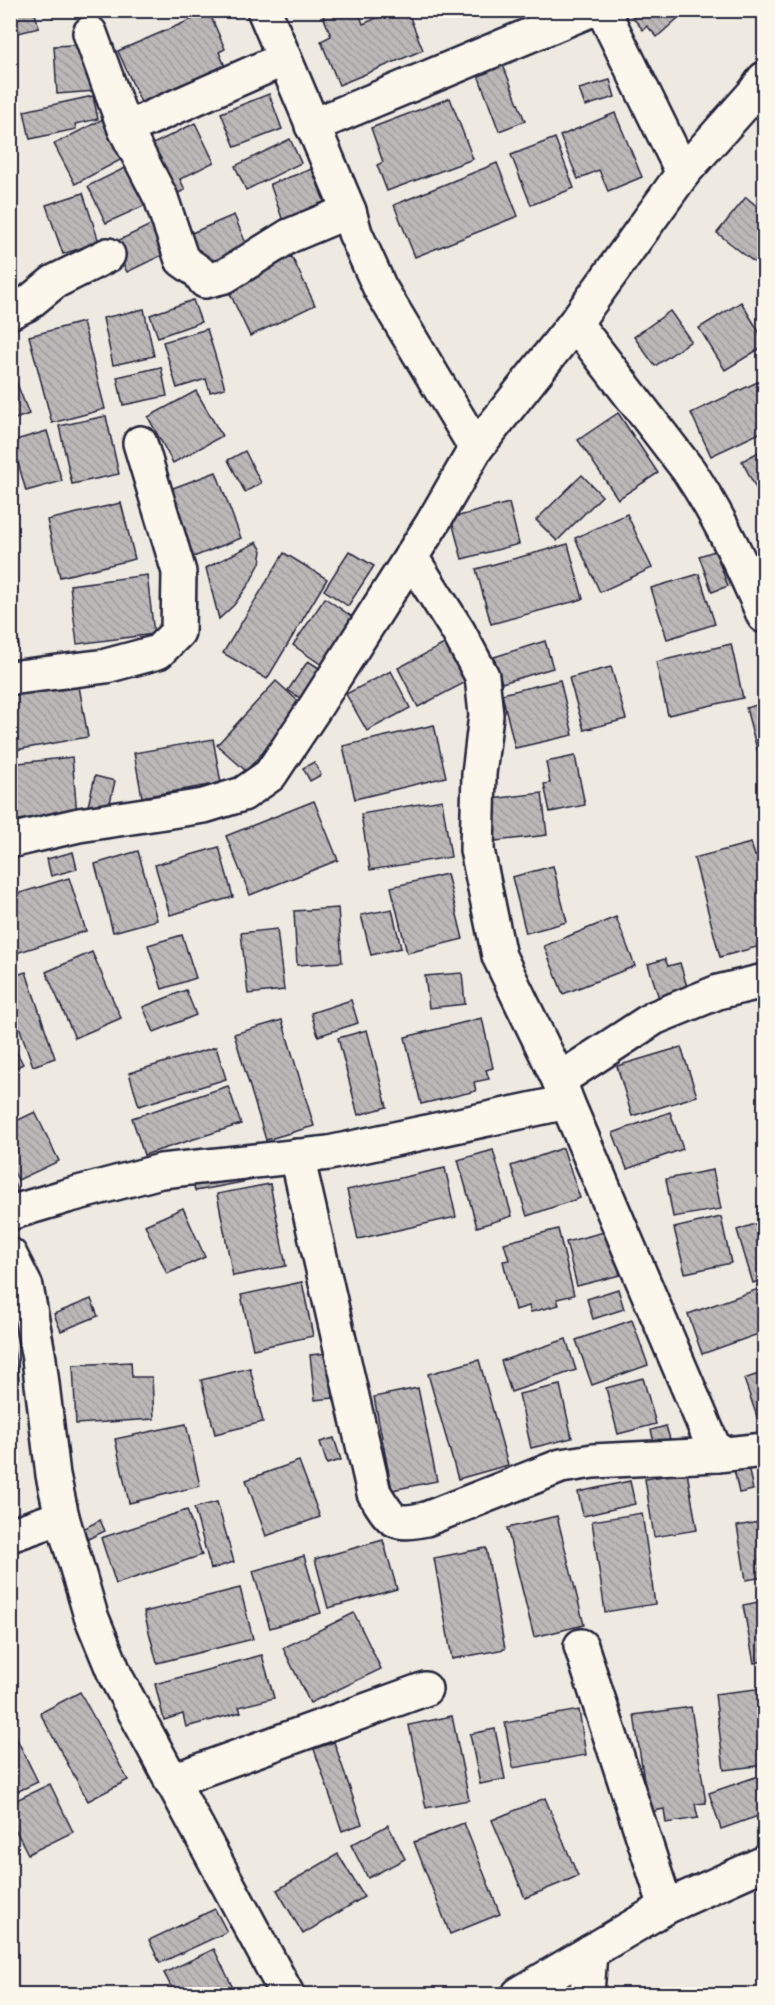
<svg xmlns="http://www.w3.org/2000/svg" width="775" height="2005" viewBox="0 0 775 2005" font-family="'Architects Daughter',sans-serif">
  <defs>
    <pattern id="building-back-hatch" width="6" height="6" patternUnits="userSpaceOnUse" patternTransform="scale(1.5)"><rect width="6" height="6" fill="#bcb8b8"/><path d="M-1 5l2 2M0 0l6 6M5-1l2 2" fill="none" stroke="#a19e9f"/></pattern>
  </defs>
  <rect width="100%" height="100%" fill="#eeeae2"/>
  <filter id="ink" filterUnits="userSpaceOnUse"><feTurbulence type="fractalNoise" baseFrequency=".0167" numOctaves="2"/><feDisplacementMap in="SourceGraphic" scale="12" xChannelSelector="R" yChannelSelector="G"/><feConvolveMatrix kernelMatrix="1 2 1 2 8 2 1 2 1" color-interpolation-filters="sRGB"/></filter>
  <g filter="url(#ink)">
    <g fill="url(#building-back-hatch)" stroke="#22223b" stroke-width="1.5">
      <polygon points="10,10 34,10 39,28 10,35"/>
      <polygon points="336,10 358,10 363,24 379,17 376,10 407,10 423,50 339,85 321,41 331,36 323,16"/>
      <polygon points="632,10 687,10 657,37 647,26 643,30 629,13"/>
      <polygon points="209,12 225,49 219,52 227,71 143,107 118,51"/>
      <polygon points="92,44 95,91 57,94 54,46"/>
      <polygon points="503,65 525,121 499,131 478,75"/>
      <polygon points="610,80 615,97 585,106 579,89"/>
      <polygon points="269,94 282,129 235,147 221,113"/>
      <polygon points="93,96 98,119 75,124 76,129 30,139 24,111"/>
      <polygon points="450,98 473,159 387,191 377,165 383,162 371,128"/>
      <polygon points="615,113 642,177 608,191 599,170 578,179 560,136"/>
      <polygon points="105,118 126,157 75,184 54,144"/>
      <polygon points="195,123 214,162 180,179 185,190 170,197 145,148"/>
      <polygon points="555,138 574,188 531,205 511,155"/>
      <polygon points="290,139 301,163 246,190 235,166"/>
      <polygon points="497,163 518,216 415,257 394,205"/>
      <polygon points="131,165 150,203 106,223 88,186"/>
      <polygon points="312,169 329,214 283,221 270,184"/>
      <polygon points="83,193 99,242 63,254 46,205"/>
      <polygon points="746,197 764,212 764,260 759,266 717,233"/>
      <polygon points="234,215 250,253 203,273 187,235"/>
      <polygon points="161,220 175,249 127,272 113,243"/>
      <polygon points="292,257 315,305 250,336 227,287"/>
      <polygon points="193,300 201,322 158,337 150,315"/>
      <polygon points="741,302 764,340 764,346 725,370 699,328"/>
      <polygon points="144,309 154,356 113,365 103,318"/>
      <polygon points="670,311 691,341 655,366 634,337"/>
      <polygon points="83,322 105,409 52,423 29,336"/>
      <polygon points="207,329 225,388 210,392 206,379 177,388 163,342"/>
      <polygon points="10,366 29,414 10,421"/>
      <polygon points="161,367 167,396 123,405 117,377"/>
      <polygon points="764,379 764,431 711,456 691,413"/>
      <polygon points="196,391 222,436 173,463 148,417"/>
      <polygon points="618,413 658,473 618,499 578,440"/>
      <polygon points="106,416 119,474 72,484 59,426"/>
      <polygon points="47,431 62,481 26,491 12,441"/>
      <polygon points="764,449 764,504 742,461"/>
      <polygon points="245,451 261,483 245,492 228,460"/>
      <polygon points="216,472 241,538 191,558 165,491"/>
      <polygon points="582,475 602,496 557,541 536,520"/>
      <polygon points="121,503 135,559 60,577 47,520"/>
      <polygon points="509,503 519,544 462,559 451,518"/>
      <polygon points="627,514 652,568 600,592 575,538"/>
      <polygon points="257,542 262,551 260,563 249,584 234,605 219,619 206,568"/>
      <polygon points="568,544 583,599 491,624 476,569"/>
      <polygon points="349,551 374,566 348,606 324,590"/>
      <polygon points="715,551 728,586 712,592 699,556"/>
      <polygon points="284,553 327,579 267,679 223,653"/>
      <polygon points="699,574 715,624 667,639 651,588"/>
      <polygon points="147,575 154,634 77,644 70,585"/>
      <polygon points="325,598 361,623 329,670 293,645"/>
      <polygon points="10,608 19,645 10,647"/>
      <polygon points="545,641 553,668 502,683 494,657"/>
      <polygon points="448,642 468,681 418,707 398,668"/>
      <polygon points="731,644 743,698 668,715 656,662"/>
      <polygon points="308,661 327,673 306,702 288,690"/>
      <polygon points="611,667 626,719 584,730 569,678"/>
      <polygon points="391,671 410,708 367,731 346,694"/>
      <polygon points="77,675 88,737 10,751 10,687"/>
      <polygon points="560,680 573,735 515,748 502,694"/>
      <polygon points="276,681 305,707 246,771 217,745"/>
      <polygon points="764,703 764,751 758,753 746,708"/>
      <polygon points="434,725 446,777 355,799 343,746"/>
      <polygon points="213,739 221,783 142,797 134,753"/>
      <polygon points="575,756 585,805 550,812 544,784 550,783 546,762"/>
      <polygon points="72,757 77,814 10,821 10,764"/>
      <polygon points="764,757 764,783 758,758"/>
      <polygon points="314,762 321,775 310,781 303,768"/>
      <polygon points="95,776 115,781 108,811 88,806"/>
      <polygon points="542,793 547,835 488,842 483,800"/>
      <polygon points="442,800 451,857 370,870 361,814"/>
      <polygon points="314,801 338,860 250,895 226,836"/>
      <polygon points="751,843 755,856 763,854 764,859 764,925 762,926 764,945 720,957 694,858"/>
      <polygon points="219,847 233,897 170,915 155,865"/>
      <polygon points="138,851 157,920 113,932 95,864"/>
      <polygon points="73,852 77,869 51,876 47,859"/>
      <polygon points="553,866 567,922 526,933 512,877"/>
      <polygon points="447,874 463,939 407,953 391,887"/>
      <polygon points="69,878 86,931 10,955 10,896"/>
      <polygon points="338,908 342,962 297,965 294,911"/>
      <polygon points="392,909 401,948 371,955 361,915"/>
      <polygon points="616,917 635,966 563,994 544,946"/>
      <polygon points="277,929 284,990 248,994 241,933"/>
      <polygon points="182,935 196,978 162,989 148,945"/>
      <polygon points="92,952 121,1018 75,1038 46,972"/>
      <polygon points="665,959 668,966 680,963 688,990 659,998 648,964"/>
      <polygon points="26,972 55,1058 33,1066 10,1001 10,977"/>
      <polygon points="462,973 465,1004 429,1008 425,976"/>
      <polygon points="186,990 196,1015 154,1032 143,1007"/>
      <polygon points="351,1000 358,1023 318,1036 311,1013"/>
      <polygon points="482,1018 493,1068 486,1070 489,1079 474,1082 476,1091 421,1104 405,1037"/>
      <polygon points="282,1020 314,1126 266,1140 234,1034"/>
      <polygon points="367,1030 387,1107 358,1115 338,1038"/>
      <polygon points="10,1040 23,1064 10,1071"/>
      <polygon points="216,1047 226,1079 139,1106 129,1073"/>
      <polygon points="681,1047 697,1096 632,1116 617,1066"/>
      <polygon points="228,1086 241,1124 144,1155 132,1118"/>
      <polygon points="35,1112 59,1161 18,1180 10,1164 10,1124"/>
      <polygon points="670,1112 683,1149 627,1169 613,1133"/>
      <polygon points="563,1148 580,1198 527,1216 511,1166"/>
      <polygon points="493,1150 512,1216 477,1227 458,1160"/>
      <polygon points="445,1168 456,1217 358,1239 347,1190"/>
      <polygon points="252,1169 254,1180 195,1191 193,1180"/>
      <polygon points="713,1170 721,1209 673,1217 666,1179"/>
      <polygon points="14,1182 19,1202 10,1204 10,1183"/>
      <polygon points="270,1184 286,1266 233,1276 217,1194"/>
      <polygon points="183,1208 205,1257 167,1274 145,1225"/>
      <polygon points="721,1217 731,1263 685,1273 674,1228"/>
      <polygon points="764,1221 764,1279 753,1283 737,1230"/>
      <polygon points="558,1229 574,1295 557,1299 559,1305 531,1312 529,1306 515,1310 503,1261 509,1260 504,1243"/>
      <polygon points="608,1231 620,1275 577,1286 566,1242"/>
      <polygon points="302,1282 313,1336 253,1349 241,1295"/>
      <polygon points="764,1287 764,1332 702,1354 688,1314"/>
      <polygon points="618,1289 624,1309 593,1319 587,1299"/>
      <polygon points="91,1299 98,1316 61,1331 54,1314"/>
      <polygon points="632,1320 648,1365 592,1385 576,1340"/>
      <polygon points="10,1326 19,1379 10,1380"/>
      <polygon points="566,1339 576,1370 511,1392 501,1361"/>
      <polygon points="328,1353 333,1398 315,1400 310,1355"/>
      <polygon points="479,1360 508,1465 458,1479 428,1374"/>
      <polygon points="131,1362 132,1377 152,1377 154,1419 76,1424 73,1365"/>
      <polygon points="250,1368 263,1422 215,1434 201,1380"/>
      <polygon points="764,1372 764,1434 763,1434 744,1379"/>
      <polygon points="643,1378 656,1424 618,1434 606,1388"/>
      <polygon points="560,1385 572,1438 531,1448 519,1394"/>
      <polygon points="418,1388 437,1481 392,1490 374,1397"/>
      <polygon points="186,1424 200,1486 129,1503 115,1439"/>
      <polygon points="666,1426 670,1439 654,1442 651,1430"/>
      <polygon points="334,1438 341,1460 327,1464 320,1442"/>
      <polygon points="764,1460 764,1481 761,1482 756,1461"/>
      <polygon points="299,1461 320,1517 266,1536 246,1480"/>
      <polygon points="747,1461 753,1490 739,1493 733,1464"/>
      <polygon points="687,1472 697,1530 654,1537 645,1479"/>
      <polygon points="630,1481 635,1504 583,1516 578,1492"/>
      <polygon points="217,1502 234,1562 211,1569 194,1508"/>
      <polygon points="187,1510 202,1555 116,1584 101,1538"/>
      <polygon points="642,1513 655,1604 605,1612 592,1521"/>
      <polygon points="557,1516 584,1625 534,1637 507,1528"/>
      <polygon points="100,1520 105,1531 88,1539 83,1529"/>
      <polygon points="764,1521 764,1577 746,1580 737,1526"/>
      <polygon points="383,1540 397,1589 328,1608 315,1559"/>
      <polygon points="486,1548 505,1649 452,1659 434,1558"/>
      <polygon points="304,1556 321,1613 270,1628 253,1571"/>
      <polygon points="240,1588 253,1639 157,1663 144,1612"/>
      <polygon points="764,1601 764,1661 754,1663 743,1605"/>
      <polygon points="354,1613 381,1669 310,1703 283,1648"/>
      <polygon points="262,1655 274,1698 239,1707 241,1712 186,1727 183,1714 164,1720 155,1684"/>
      <polygon points="764,1688 764,1765 724,1770 715,1694"/>
      <polygon points="80,1692 128,1780 88,1801 40,1713"/>
      <polygon points="691,1707 706,1803 695,1804 698,1818 666,1823 664,1809 649,1812 634,1715"/>
      <polygon points="579,1710 586,1755 513,1768 505,1723"/>
      <polygon points="452,1716 469,1800 426,1808 409,1725"/>
      <polygon points="12,1729 38,1782 10,1795 10,1730"/>
      <polygon points="495,1729 505,1779 480,1784 470,1734"/>
      <polygon points="334,1742 362,1824 342,1831 314,1749"/>
      <polygon points="764,1774 764,1814 721,1829 709,1793"/>
      <polygon points="50,1784 73,1832 28,1854 10,1819 10,1803"/>
      <polygon points="545,1798 578,1876 525,1898 492,1820"/>
      <polygon points="464,1823 500,1914 450,1934 414,1842"/>
      <polygon points="388,1825 405,1859 368,1878 351,1845"/>
      <polygon points="338,1854 364,1897 303,1934 277,1890"/>
      <polygon points="215,1909 227,1932 160,1963 149,1940"/>
      <polygon points="214,1949 236,1994 175,1994 164,1973"/>
    </g>
    <g fill="none" stroke-linecap="round" stroke-linejoin="round">
      <g stroke="#22223b" stroke-width="38">
        <g id="minor">
          <polyline points="264,10 349,211 355,233 380,288 476,448"/>
          <polyline points="603,10 683,173"/>
          <polyline points="90,33 125,129 161,198 182,260 199,272 205,281 225,276 289,236 349,211"/>
          <polyline points="312,126 590,10"/>
          <polyline points="125,129 284,59"/>
          <polyline points="10,312 27,304 54,282 108,255"/>
          <path d="M575 323 689 471C719 516 743 566 764 616"/>
          <polyline points="411,557 458,631 482,676 486,715 479,774 477,850 499,956 559,1080 567,1102 717,1455"/>
          <polyline points="10,678 106,666 158,652 178,632 179,572 140,443"/>
          <polyline points="10,841 79,825 204,806 243,794 270,775 314,709 432,524 476,448 575,323 683,173 755,92 764,79"/>
          <polyline points="559,1080 654,1018 718,992 764,981"/>
          <path d="M297 1156 374 1493C392 1521 392 1526 426 1519L561 1466 593 1461 717 1455 764 1450"/>
          <polyline points="10,1213 67,1196 161,1171 329,1153 567,1102"/>
          <polyline points="10,1255 26,1287 39,1359 53,1475 62,1517 91,1616 116,1677 287,1994"/>
          <polyline points="10,1535 62,1517"/>
          <polyline points="581,1646 666,1907"/>
          <polyline points="171,1781 425,1689"/>
          <polyline points="519,1994 666,1907 764,1863"/>
          <polyline points="587,1994 590,1952"/>
        </g>
      </g>
      <use href="#minor" stroke="#fbf7ec" stroke-width="33"/>
    </g>
  </g>
  <rect width="775" height="2005" fill="none" stroke="#fbf7ec" stroke-width="36"/>
  <rect x="18" y="18" width="739" height="1969" fill="none" stroke="#22223b" stroke-width="2" filter="url(#ink)"/>
</svg>
